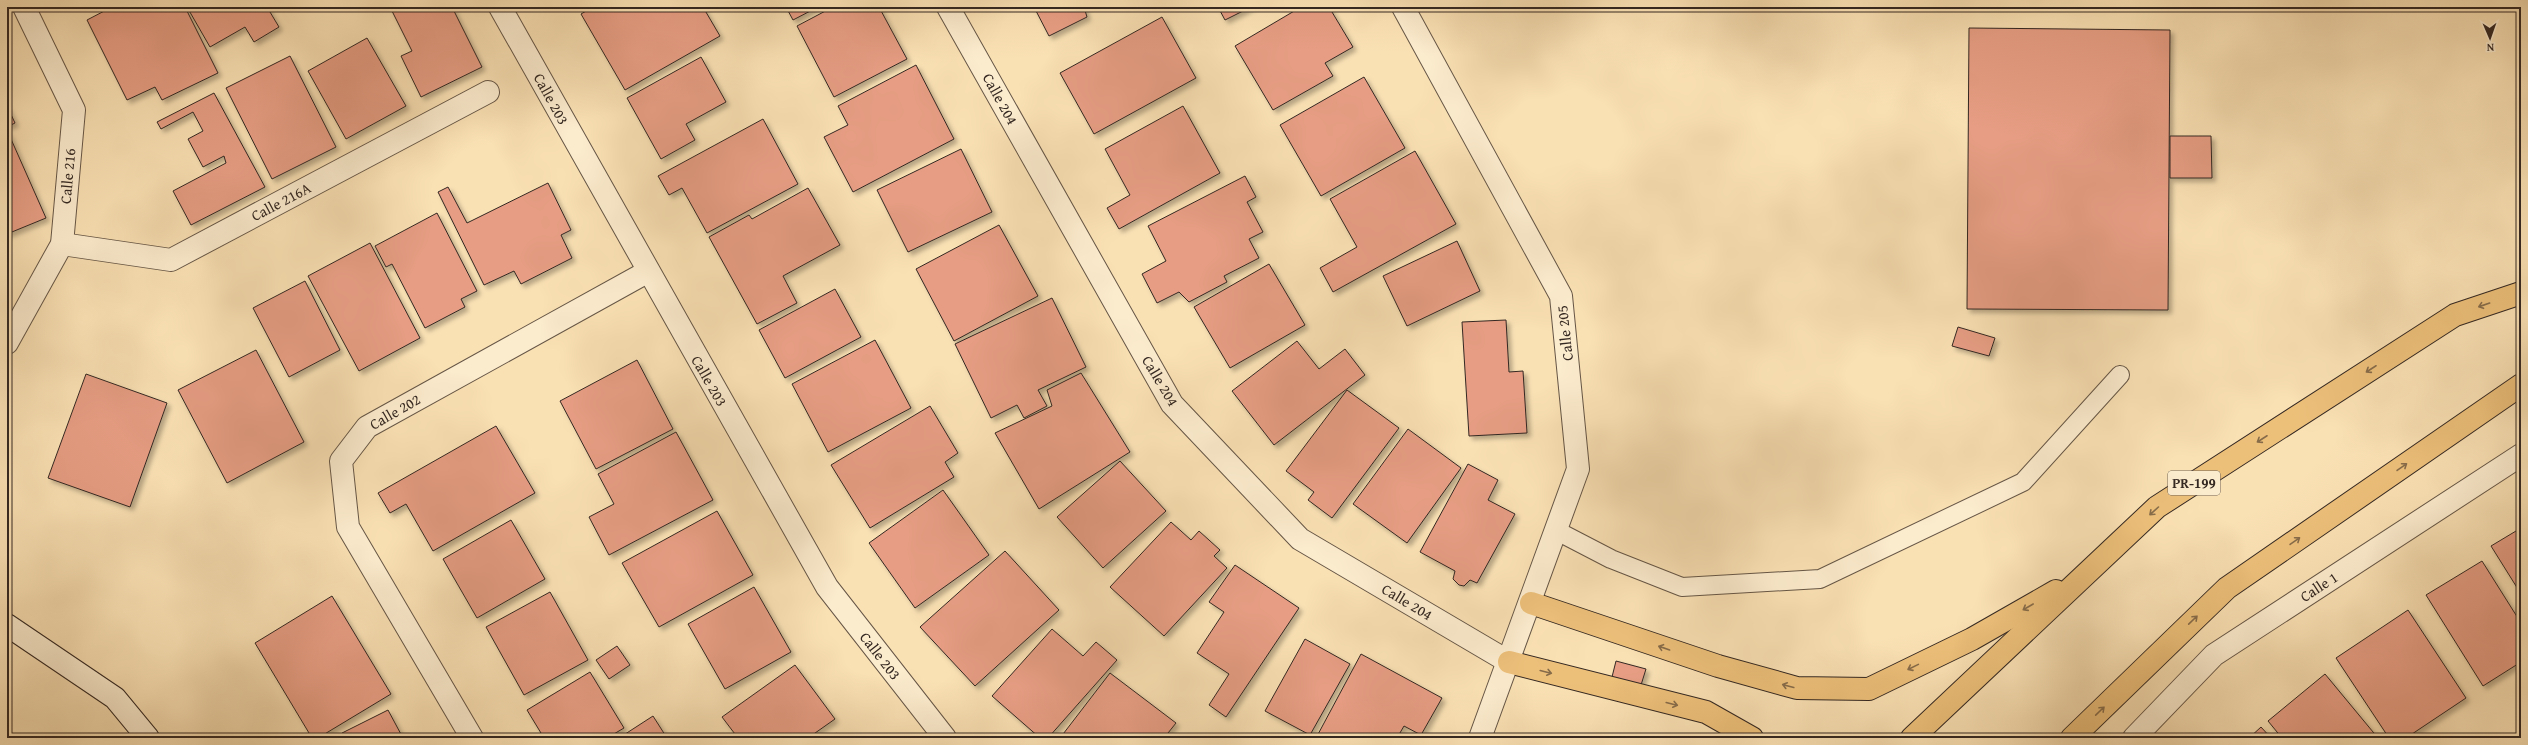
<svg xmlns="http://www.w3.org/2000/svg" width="2528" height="745" viewBox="0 0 2528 745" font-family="'Gentium Book Plus',serif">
  <defs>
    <filter id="shadow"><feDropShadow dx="3.5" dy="3.5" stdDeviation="2" flood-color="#0004"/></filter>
  </defs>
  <rect width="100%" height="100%" fill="#fae1b4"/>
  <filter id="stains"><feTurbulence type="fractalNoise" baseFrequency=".005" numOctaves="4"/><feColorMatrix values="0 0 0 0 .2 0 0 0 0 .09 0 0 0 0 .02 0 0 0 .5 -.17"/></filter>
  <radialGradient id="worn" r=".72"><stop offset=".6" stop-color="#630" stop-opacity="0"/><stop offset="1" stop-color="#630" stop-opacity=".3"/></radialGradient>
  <g fill="#e69d83" stroke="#342822" filter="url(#shadow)">
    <polygon points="112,7 185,7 218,73 162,100 155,87 127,100 87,20"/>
    <polygon points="187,7 267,7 279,27 254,42 245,27 210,47"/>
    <polygon points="390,7 452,7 482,67 421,97 401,56 412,51"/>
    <polygon points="593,7 703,7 720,36 625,90 581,14"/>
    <polygon points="786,7 818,7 793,20"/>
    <polygon points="833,7 879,7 907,59 834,97 797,26"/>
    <polygon points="1034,7 1084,7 1087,17 1049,36"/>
    <polygon points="1218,7 1251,7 1225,20"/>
    <polygon points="1301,7 1329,7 1353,47 1325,63 1333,76 1273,110 1235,46"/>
    <polygon points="1162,17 1196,78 1094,134 1060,73"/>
    <polygon points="1969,28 2170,30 2168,310 1967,309"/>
    <polygon points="367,38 406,106 346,139 308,71"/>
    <polygon points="290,56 336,147 272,179 226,88"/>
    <polygon points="701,57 726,102 686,124 695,140 661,159 627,98"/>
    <polygon points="916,65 954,139 853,192 824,137 848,125 838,106"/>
    <polygon points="1364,77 1405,148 1321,196 1280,125"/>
    <polygon points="214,93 265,187 191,225 173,191 226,163 224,156 203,167 188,139 203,131 193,112 161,129 157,122"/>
    <polygon points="7,106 15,123 7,127"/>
    <polygon points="1183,106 1220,173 1119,229 1107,208 1130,195 1105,149"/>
    <polygon points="763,119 798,184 707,233 682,188 669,195 658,176"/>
    <polygon points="7,130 46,218 7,234"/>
    <polygon points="2170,136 2211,136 2212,178 2170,178"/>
    <polygon points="961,149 992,212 908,252 877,190"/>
    <polygon points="1415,151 1456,224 1333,292 1320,268 1357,247 1330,199"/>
    <polygon points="1245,176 1256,197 1247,202 1263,232 1249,239 1259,258 1224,276 1227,282 1189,302 1179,292 1157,303 1142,274 1166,261 1148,226"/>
    <polygon points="548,183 571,230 561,235 572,258 521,284 514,271 484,285 438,192 448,187 467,223"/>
    <polygon points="808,188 840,245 783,276 797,303 757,324 709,237 749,215 752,219"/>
    <polygon points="437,213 477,291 461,299 465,307 425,328 392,264 386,267 375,246"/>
    <polygon points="999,225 1038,296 954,341 916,269"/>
    <polygon points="1457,241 1480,291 1407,326 1383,276"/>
    <polygon points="370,243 420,338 359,371 308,276"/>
    <polygon points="1269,264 1305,325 1230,368 1194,307"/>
    <polygon points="305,281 340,350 289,377 253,308"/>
    <polygon points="835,289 861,337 785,378 759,330"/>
    <polygon points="1052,298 1086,367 1038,390 1047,406 1024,418 1017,405 991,418 955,344"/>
    <polygon points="1506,320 1509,372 1523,371 1527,433 1469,436 1462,322"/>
    <polygon points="1958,327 1995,338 1989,356 1952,346"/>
    <polygon points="875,340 911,408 828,452 792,384"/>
    <polygon points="1297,341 1319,369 1345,349 1365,375 1274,445 1232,391"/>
    <polygon points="256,350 304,442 227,483 178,390"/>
    <polygon points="637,360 673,429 596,469 560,401"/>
    <polygon points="1081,373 1130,452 1039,509 995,433 1052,406 1047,390"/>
    <polygon points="86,374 167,403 130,507 48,478"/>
    <polygon points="1347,390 1399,428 1332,518 1308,500 1314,492 1286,471"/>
    <polygon points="930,406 958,453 945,462 954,477 870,528 831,465"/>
    <polygon points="496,426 535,493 433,551 406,504 390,513 378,493"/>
    <polygon points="1408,429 1461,468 1407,543 1353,504"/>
    <polygon points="676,432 713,500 609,555 589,517 614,504 598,474"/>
    <polygon points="1120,461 1166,511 1103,568 1057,517"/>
    <polygon points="1468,464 1498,480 1488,500 1515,514 1477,583 1470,580 1464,586 1459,585 1453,579 1455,571 1420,552"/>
    <polygon points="943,490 989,555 915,608 869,543"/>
    <polygon points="717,511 753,575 659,627 622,563"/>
    <polygon points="511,520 545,579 477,618 443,559"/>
    <polygon points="1171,522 1191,540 1199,531 1220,550 1214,556 1227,568 1164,636 1110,587"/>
    <polygon points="2521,528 2521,594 2491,546"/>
    <polygon points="1005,551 1059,610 975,686 920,627"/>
    <polygon points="2482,561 2521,623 2521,662 2483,686 2426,595"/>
    <polygon points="1235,565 1299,608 1226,717 1209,705 1229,674 1197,653 1224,612 1209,602"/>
    <polygon points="754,587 791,652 725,689 688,624"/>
    <polygon points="550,592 588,660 524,695 486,627"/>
    <polygon points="332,596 391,694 318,738 312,738 255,643"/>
    <polygon points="2408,610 2466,698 2406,738 2389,738 2336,658"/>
    <polygon points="1052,629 1083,656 1096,642 1117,660 1048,738 1040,738 992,696"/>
    <polygon points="1305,639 1350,664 1310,735 1265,711"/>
    <polygon points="617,646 630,665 609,679 596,660"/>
    <polygon points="1361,654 1442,698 1421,735 1404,726 1397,738 1316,738"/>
    <polygon points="1616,661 1646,669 1641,685 1612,677"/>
    <polygon points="795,665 835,719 808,738 738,738 722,717"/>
    <polygon points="590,672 624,728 607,738 544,738 527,710"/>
    <polygon points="1110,673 1176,723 1164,738 1060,738"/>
    <polygon points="2325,674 2378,738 2282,738 2268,721"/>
    <polygon points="388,710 403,738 344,738 342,733"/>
    <polygon points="653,716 667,738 619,738"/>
    <polygon points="2261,727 2271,738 2249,738"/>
    <polygon points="837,733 842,738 831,738"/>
  </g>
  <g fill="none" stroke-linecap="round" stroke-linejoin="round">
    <g stroke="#665646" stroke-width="20">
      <polyline id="lane" points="1557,531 1611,559 1682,587 1820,579 2023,482 2120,375"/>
    </g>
    <g stroke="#665646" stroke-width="24">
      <g id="street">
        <polyline points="500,7 827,587 945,738"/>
        <polyline points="948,7 1172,404 1300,539 1509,662"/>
        <polyline points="1403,7 1561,296 1578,469 1480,738"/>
        <polyline points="62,244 171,260 488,92"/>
        <polyline points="7,343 62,244 74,110 24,7"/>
        <polyline points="472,738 348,527 341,461 367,427 647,272"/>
        <polyline points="2134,738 2214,655 2521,455"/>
      </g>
    </g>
    <g stroke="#342822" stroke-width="24">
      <polyline id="secondary" points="7,625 115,698 148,738"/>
    </g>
    <g stroke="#342822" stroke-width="24">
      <g id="primary">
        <polyline points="1531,603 1718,666 1797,688 1869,689 1972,639 2056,591"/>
        <polyline points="1509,662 1706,712 1752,738"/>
        <polyline points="1912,738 2157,507 2455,315 2521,293"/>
        <polyline points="2072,738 2227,588 2521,385"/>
      </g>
    </g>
    <use href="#lane" stroke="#fcecce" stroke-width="18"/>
    <use href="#street" stroke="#fcecce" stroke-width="22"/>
    <use href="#secondary" stroke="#fcecce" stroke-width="22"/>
    <use href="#primary" stroke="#edc07a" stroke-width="22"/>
  </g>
  <defs><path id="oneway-shaft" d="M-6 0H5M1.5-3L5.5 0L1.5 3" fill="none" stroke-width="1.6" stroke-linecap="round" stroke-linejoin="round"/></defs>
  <g stroke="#876c4a">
    <use href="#oneway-shaft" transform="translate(2484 305) rotate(161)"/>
    <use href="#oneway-shaft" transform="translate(2371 369) rotate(147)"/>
    <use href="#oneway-shaft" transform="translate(2262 439) rotate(147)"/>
    <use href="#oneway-shaft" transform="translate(2402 467) rotate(-35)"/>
    <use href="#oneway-shaft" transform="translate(2154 511) rotate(138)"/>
    <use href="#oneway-shaft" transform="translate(2295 541) rotate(-35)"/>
    <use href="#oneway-shaft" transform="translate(2028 607) rotate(150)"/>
    <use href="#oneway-shaft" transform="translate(2193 620) rotate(-44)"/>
    <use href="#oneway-shaft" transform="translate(1664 648) rotate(-161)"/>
    <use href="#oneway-shaft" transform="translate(1913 667) rotate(154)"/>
    <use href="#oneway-shaft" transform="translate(1546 672) rotate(14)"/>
    <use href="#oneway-shaft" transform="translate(1788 686) rotate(-165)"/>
    <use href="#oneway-shaft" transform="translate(1672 704) rotate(14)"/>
    <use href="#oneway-shaft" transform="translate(2100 711) rotate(-44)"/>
  </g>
  <g text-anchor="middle" stroke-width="3" stroke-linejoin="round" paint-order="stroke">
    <rect fill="#fcecce" stroke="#706356" stroke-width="1" x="2168" y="471" width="52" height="24" rx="3"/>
    <g font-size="14" font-weight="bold" fill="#342822">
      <text x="2194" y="488">PR-199</text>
    </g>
    <g font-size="15" fill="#342822" stroke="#fcecce">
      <text transform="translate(551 99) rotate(61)" y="5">Calle 203</text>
      <text transform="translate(1000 99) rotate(61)" y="5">Calle 204</text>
      <text transform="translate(68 176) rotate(-85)" y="5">Calle 216</text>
      <text transform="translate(281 202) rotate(-28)" y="5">Calle 216A</text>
      <text transform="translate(1565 333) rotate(-96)" y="5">Calle 205</text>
      <text transform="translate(709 381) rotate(60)" y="5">Calle 203</text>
      <text transform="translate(1160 381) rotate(59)" y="5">Calle 204</text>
      <text transform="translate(395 412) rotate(-30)" y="5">Calle 202</text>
      <text transform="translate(2319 587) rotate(-33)" y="5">Calle 1</text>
      <text transform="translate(1407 602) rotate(31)" y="5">Calle 204</text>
      <text transform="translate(880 656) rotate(52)" y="5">Calle 203</text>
    </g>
  </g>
  <rect width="2528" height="745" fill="none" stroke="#fae1b4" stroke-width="24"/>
  <rect x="8" y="8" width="2512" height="729" fill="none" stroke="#342822" stroke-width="2"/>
  <rect x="12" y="12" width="2504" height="721" fill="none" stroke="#342822"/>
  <g transform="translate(2490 38) rotate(178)" stroke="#fcecce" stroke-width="3" paint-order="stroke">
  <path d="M0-3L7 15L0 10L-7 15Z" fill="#342822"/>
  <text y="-6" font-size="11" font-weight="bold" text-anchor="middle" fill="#342822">N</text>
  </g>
  <rect width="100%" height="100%" filter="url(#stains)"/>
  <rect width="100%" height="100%" fill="url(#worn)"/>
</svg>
